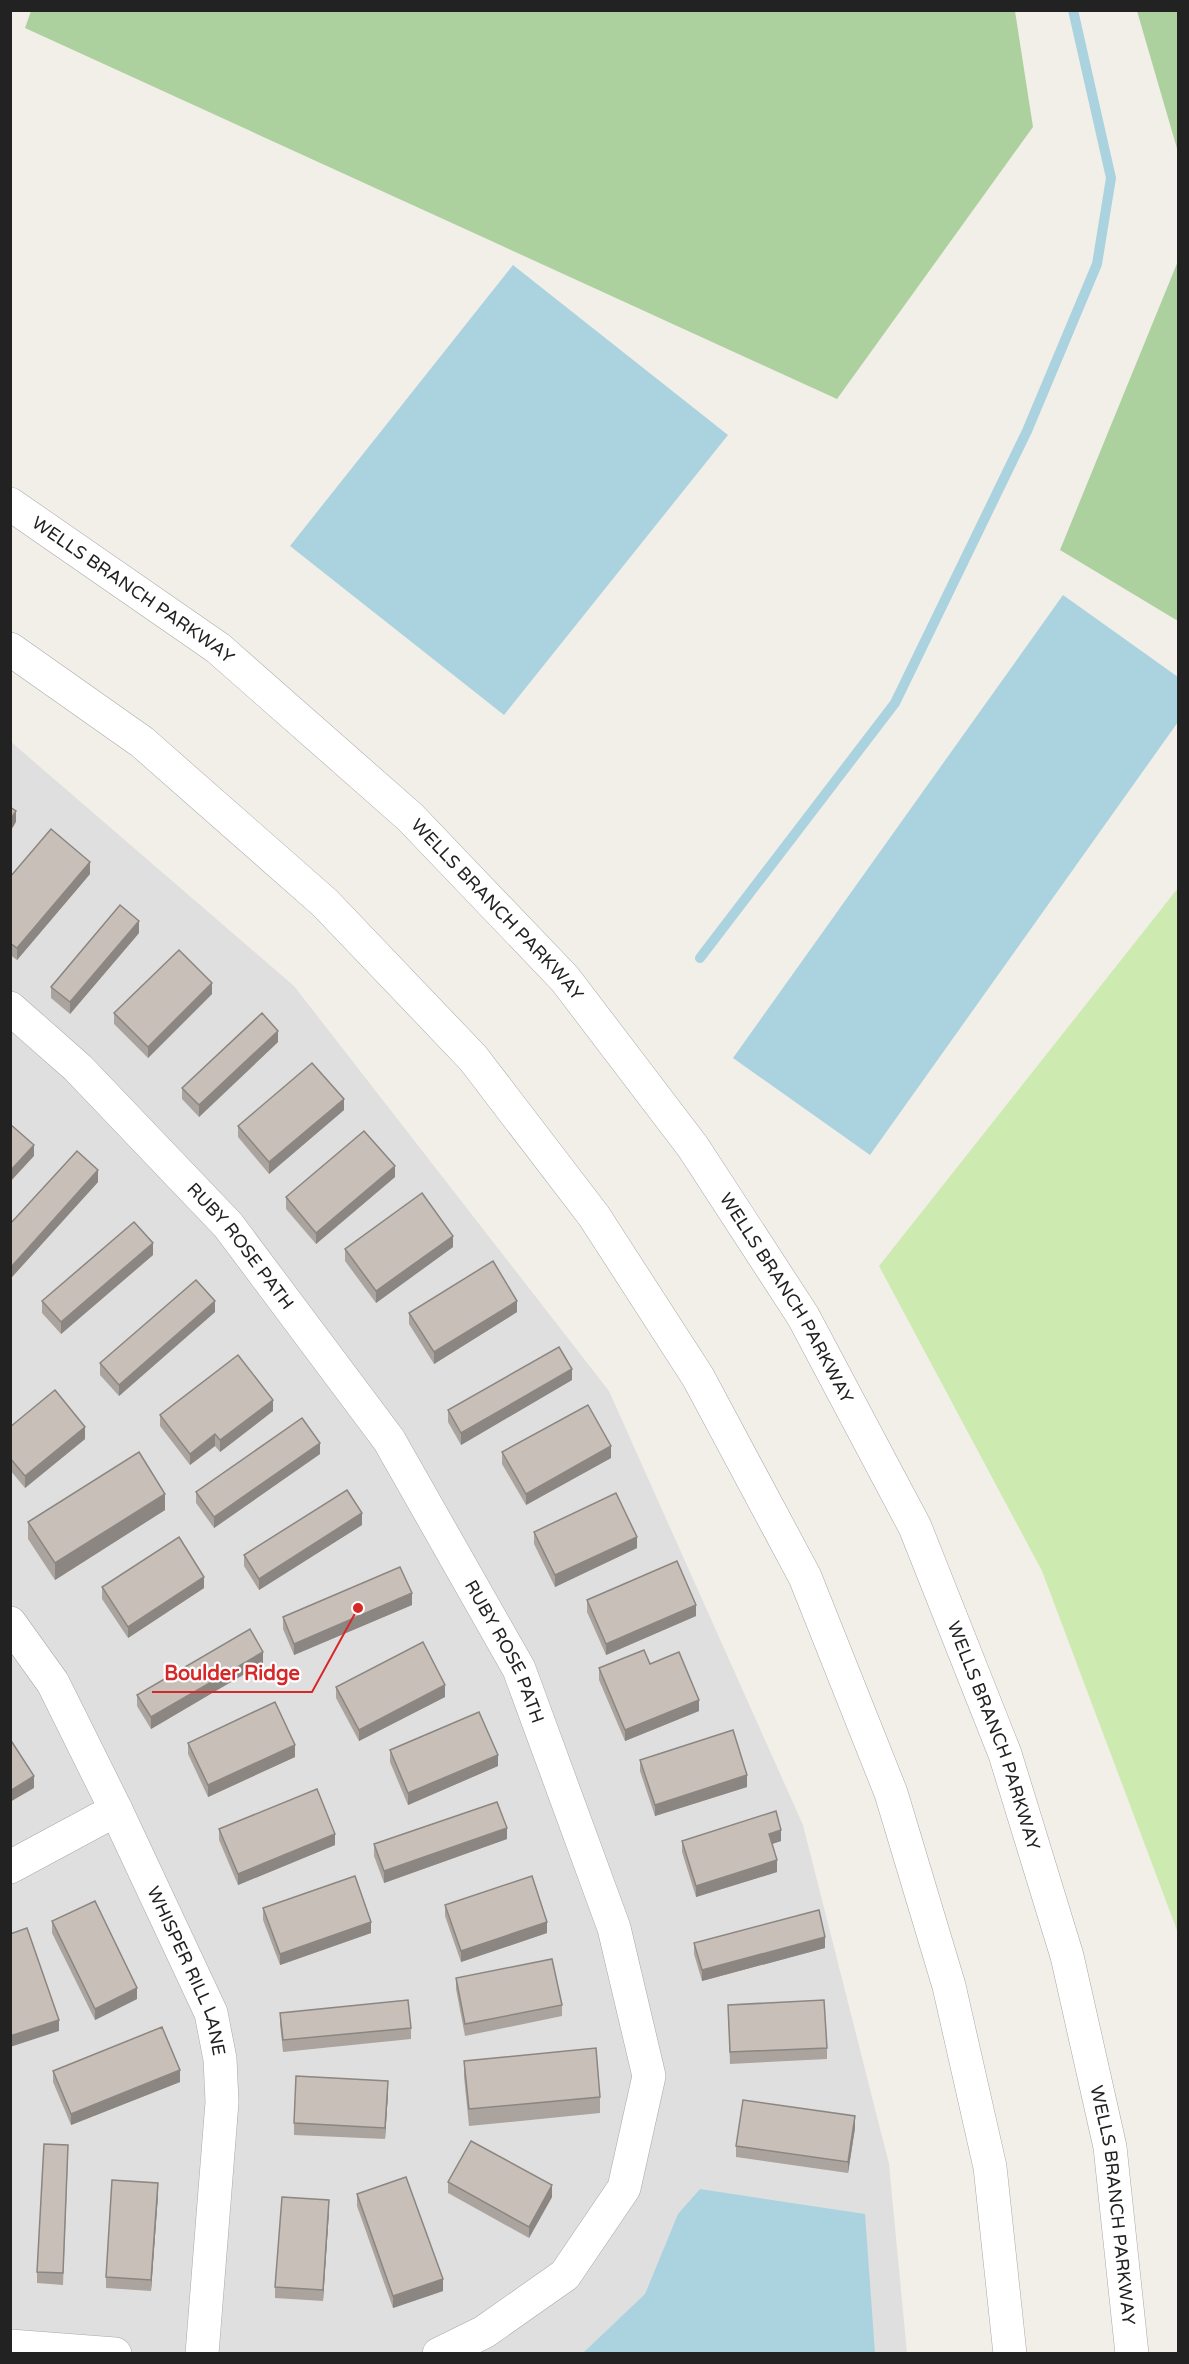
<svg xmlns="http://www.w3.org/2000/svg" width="1189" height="2364" viewBox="0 0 1189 2364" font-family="'Varela Round',sans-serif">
  <rect width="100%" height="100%" fill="#f2efe9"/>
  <polygon fill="#e0dfdf" points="10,741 294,986 609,1391 803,1825 889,2164 907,2353 11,2353"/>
  <polygon fill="#cdebb0" points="1178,888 1178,1933 1042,1571 879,1266"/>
  <g fill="#add19e">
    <polygon points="31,11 1015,11 1033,127 837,399 25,28"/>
    <polygon points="1137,11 1178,11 1178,152"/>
    <polygon points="1178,261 1178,621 1060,550"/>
  </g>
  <g fill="#aad3df">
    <polygon points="513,265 728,435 504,715 290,546"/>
    <polygon points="1063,595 1178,677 1178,722 870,1155 733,1058"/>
    <polygon points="700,2189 865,2214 875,2353 583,2353 645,2294 678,2214"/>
  </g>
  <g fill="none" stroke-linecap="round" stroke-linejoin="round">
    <polyline stroke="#aad3df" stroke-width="10" points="700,958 895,703 1027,431 1097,264 1111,178 1073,10"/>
    <g stroke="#a9a9a9" stroke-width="34">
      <g id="minor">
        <path id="s1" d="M10 504 218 648 410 817 565 979 693 1147 803 1316 915 1527 1005 1754 1067 1956 1110 2147 1132 2354"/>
        <polyline points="10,649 142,742 325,903 473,1058 594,1216 698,1377 805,1577 891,1793 949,1986 990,2167 1010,2354"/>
        <path id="s2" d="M10 1008 78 1068 228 1225 389 1440 519 1669 614 1928 649 2076 624 2188 565 2275 484 2332 439 2354"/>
        <path id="s3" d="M10 1623 53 1683 116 1810 211 2013 220 2059 222 2102 202 2354"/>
        <polyline points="10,1867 116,1810"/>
        <polyline points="10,2346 115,2354"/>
      </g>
    </g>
    <use href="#minor" stroke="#fff" stroke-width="33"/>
  </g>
  <g fill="#aba49e">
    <polygon points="90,874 17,960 10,955 10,877"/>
    <polygon points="139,933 70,1014 51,998 51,987"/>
    <polygon points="212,994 148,1058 114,1024 114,1013"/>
    <polygon points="278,1042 199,1117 182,1099 182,1088"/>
    <polygon points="344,1110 269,1174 238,1137 238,1126"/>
    <polygon points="395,1177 316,1244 286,1209 286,1197"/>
    <polygon points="98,1182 12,1277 10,1276 10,1224"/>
    <polygon points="453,1247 376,1303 345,1261 345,1249"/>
    <polygon points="153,1255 61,1334 42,1313 42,1301"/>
    <polygon points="215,1312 119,1396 100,1375 100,1363"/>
    <polygon points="517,1312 434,1364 409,1324 409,1313"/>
    <polygon points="572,1380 461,1445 448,1422 448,1410"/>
    <polygon points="273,1411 220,1452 215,1446 190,1465 160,1426 160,1415"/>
    <polygon points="10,1427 85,1439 25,1488 10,1470"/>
    <polygon points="502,1452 611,1458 526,1505 502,1464"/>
    <polygon points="320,1454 214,1528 196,1503 196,1492"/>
    <polygon points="165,1510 55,1580 28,1539 28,1522"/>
    <polygon points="362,1525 259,1590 244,1566 244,1555"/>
    <polygon points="534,1532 637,1548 555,1587 534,1544"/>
    <polygon points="102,1587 204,1588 128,1638 102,1599"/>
    <polygon points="587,1600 696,1616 606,1655 587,1612"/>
    <polygon points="412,1605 294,1655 283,1629 283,1617"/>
    <polygon points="263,1663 151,1729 137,1706 137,1695"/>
    <polygon points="599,1668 699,1711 625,1741 599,1680"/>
    <polygon points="336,1687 445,1697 359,1741 336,1698"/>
    <polygon points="188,1743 295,1757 208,1797 188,1754"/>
    <polygon points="390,1750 498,1766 408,1805 390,1762"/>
    <polygon points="640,1760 747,1787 655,1816 640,1771"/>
    <polygon points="219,1829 335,1845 238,1885 219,1840"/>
    <polygon points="507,1839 384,1883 374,1856 374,1844"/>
    <polygon points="682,1841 781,1841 772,1844 777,1872 696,1897 682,1852"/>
    <polygon points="445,1905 547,1933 461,1962 445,1916"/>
    <polygon points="263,1908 371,1933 280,1965 263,1920"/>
    <polygon points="52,1921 137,1999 95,2020 52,1933"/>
    <polygon points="694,1943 825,1948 702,1981 694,1954"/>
    <polygon points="456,1978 562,2005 562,2016 465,2036 456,1989"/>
    <polygon points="728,2005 827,2048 827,2059 730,2064"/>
    <polygon points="280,2013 411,2028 411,2039 283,2052 280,2024"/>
    <polygon points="464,2061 600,2097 600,2113 469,2126 464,2077"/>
    <polygon points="53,2071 180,2082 71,2125 53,2082"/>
    <polygon points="388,2093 385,2139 294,2135 294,2123"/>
    <polygon points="855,2128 848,2173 736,2157 736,2146"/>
    <polygon points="68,2156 63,2285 37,2283 37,2272"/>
    <polygon points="448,2182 552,2197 529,2238 448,2193"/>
    <polygon points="357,2194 443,2291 393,2308 357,2206"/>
    <polygon points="158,2195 151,2291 106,2288 106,2277"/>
    <polygon points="329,2211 323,2301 275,2298 275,2287"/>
  </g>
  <g fill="#8b8681">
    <polygon points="16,811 16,822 10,832 10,820"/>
    <polygon points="90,862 90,874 17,960 17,948"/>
    <polygon points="139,921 139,933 70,1014 70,1002"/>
    <polygon points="212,983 212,994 148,1058 148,1047"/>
    <polygon points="278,1031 278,1042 199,1117 199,1105"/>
    <polygon points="344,1099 344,1110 269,1174 269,1162"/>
    <polygon points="34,1145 34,1156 10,1182 10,1171"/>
    <polygon points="395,1166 395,1177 316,1244 316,1233"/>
    <polygon points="98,1170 98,1182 12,1277 12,1266"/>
    <polygon points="453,1236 453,1247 376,1303 376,1291"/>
    <polygon points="153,1243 153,1255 61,1334 61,1322"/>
    <polygon points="215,1301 215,1312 119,1396 119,1385"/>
    <polygon points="517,1301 517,1312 434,1364 434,1352"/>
    <polygon points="572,1369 572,1380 461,1445 461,1433"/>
    <polygon points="273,1400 273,1411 220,1452 220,1440"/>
    <polygon points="85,1427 85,1439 25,1488 25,1476"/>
    <polygon points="215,1434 215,1446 190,1465 190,1454"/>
    <polygon points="320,1443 320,1454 214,1528 214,1517"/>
    <polygon points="611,1446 611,1458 526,1505 526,1494"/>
    <polygon points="165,1494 165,1510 55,1580 55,1563"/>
    <polygon points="362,1513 362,1525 259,1590 259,1579"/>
    <polygon points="637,1537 637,1548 555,1587 555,1575"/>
    <polygon points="204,1577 204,1588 128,1638 128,1627"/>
    <polygon points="412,1593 412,1605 294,1655 294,1644"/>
    <polygon points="696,1605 696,1616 606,1655 606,1644"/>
    <polygon points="263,1652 263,1663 151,1729 151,1717"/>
    <polygon points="445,1685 445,1697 359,1741 359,1730"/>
    <polygon points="699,1700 699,1711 625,1741 625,1730"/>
    <polygon points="295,1745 295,1757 208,1797 208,1785"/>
    <polygon points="498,1755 498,1766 408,1805 408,1793"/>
    <polygon points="747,1775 747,1787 655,1816 655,1805"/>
    <polygon points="34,1776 34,1788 10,1802 10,1791"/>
    <polygon points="507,1828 507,1839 384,1883 384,1871"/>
    <polygon points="781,1830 781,1841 769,1845 769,1834"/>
    <polygon points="335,1834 335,1845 238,1885 238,1874"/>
    <polygon points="777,1860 777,1872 696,1897 696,1886"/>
    <polygon points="371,1922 371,1933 280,1965 280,1954"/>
    <polygon points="547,1922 547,1933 461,1962 461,1951"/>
    <polygon points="825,1937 825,1948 702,1981 702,1970"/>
    <polygon points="137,1988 137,1999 95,2020 95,2009"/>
    <polygon points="59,2020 59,2031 10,2047 10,2036"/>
    <polygon points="180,2070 180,2082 71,2125 71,2114"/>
    <polygon points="388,2081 388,2093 385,2139 385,2128"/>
    <polygon points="855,2116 855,2128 848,2173 848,2162"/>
    <polygon points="158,2183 158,2195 151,2291 151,2280"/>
    <polygon points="552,2185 552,2197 529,2238 529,2227"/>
    <polygon points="329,2200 329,2211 323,2301 323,2290"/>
    <polygon points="443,2279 443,2291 393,2308 393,2296"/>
  </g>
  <g fill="#c7bfb8" stroke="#8b8681" stroke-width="1.5">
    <polygon points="10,807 16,811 10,820"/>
    <polygon points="51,829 90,862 17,948 10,943 10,877"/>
    <polygon points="120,905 139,921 70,1002 51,987"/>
    <polygon points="179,950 212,983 148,1047 114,1013"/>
    <polygon points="262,1013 278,1031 199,1105 182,1088"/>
    <polygon points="312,1063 344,1099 269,1162 238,1126"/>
    <polygon points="10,1124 34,1145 10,1171"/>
    <polygon points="364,1131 395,1166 316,1233 286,1197"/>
    <polygon points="77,1151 98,1170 12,1266 10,1265 10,1224"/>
    <polygon points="422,1193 453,1236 376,1291 345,1249"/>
    <polygon points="134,1222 153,1243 61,1322 42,1301"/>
    <polygon points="493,1261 517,1301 434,1352 409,1313"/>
    <polygon points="196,1280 215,1301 119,1385 100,1363"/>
    <polygon points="559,1347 572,1369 461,1433 448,1410"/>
    <polygon points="238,1355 273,1400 220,1440 215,1434 190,1454 160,1415"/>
    <polygon points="55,1390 85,1427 25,1476 10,1458 10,1427"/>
    <polygon points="588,1405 611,1446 526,1494 502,1452"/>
    <polygon points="302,1418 320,1443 214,1517 196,1492"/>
    <polygon points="139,1452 165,1494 55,1563 28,1522"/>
    <polygon points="347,1490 362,1513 259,1579 244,1555"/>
    <polygon points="616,1493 637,1537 555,1575 534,1532"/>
    <polygon points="179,1537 204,1577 128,1627 102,1587"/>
    <polygon points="677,1561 696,1605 606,1644 587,1600"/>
    <polygon points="400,1567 412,1593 294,1644 283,1617"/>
    <polygon points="250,1629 263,1652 151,1717 137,1695"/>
    <polygon points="423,1642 445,1685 359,1730 336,1687"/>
    <polygon points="644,1650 650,1664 679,1652 699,1700 625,1730 599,1668"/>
    <polygon points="275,1702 295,1745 208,1785 188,1743"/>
    <polygon points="479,1712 498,1755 408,1793 390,1750"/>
    <polygon points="733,1730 747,1775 655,1805 640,1760"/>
    <polygon points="10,1739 34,1776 10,1791"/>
    <polygon points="317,1789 335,1834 238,1874 219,1829"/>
    <polygon points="497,1802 507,1828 384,1871 374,1844"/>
    <polygon points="776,1811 781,1830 769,1834 777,1860 696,1886 682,1841"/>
    <polygon points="355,1876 371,1922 280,1954 263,1908"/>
    <polygon points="532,1876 547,1922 461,1951 445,1905"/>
    <polygon points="95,1901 137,1988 95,2009 52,1921"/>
    <polygon points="819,1910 825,1937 702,1970 694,1943"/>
    <polygon points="27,1928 59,2020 10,2036 10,1934"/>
    <polygon points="552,1959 562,2005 465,2024 456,1978"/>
    <polygon points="408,2000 411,2028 283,2040 280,2013"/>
    <polygon points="824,2000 827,2048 730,2052 728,2005"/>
    <polygon points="162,2027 180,2070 71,2114 53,2071"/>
    <polygon points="596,2048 600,2097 469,2109 464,2061"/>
    <polygon points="296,2076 388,2081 385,2128 294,2123"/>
    <polygon points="743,2100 855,2116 848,2162 736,2146"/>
    <polygon points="471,2141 552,2185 529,2227 448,2182"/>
    <polygon points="44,2144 68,2145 63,2273 37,2272"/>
    <polygon points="406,2177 443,2279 393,2296 357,2194"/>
    <polygon points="112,2180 158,2183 151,2280 106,2277"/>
    <polygon points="282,2197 329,2200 323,2290 275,2287"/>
  </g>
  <g text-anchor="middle" stroke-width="4.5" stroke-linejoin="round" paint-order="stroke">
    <g font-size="18" fill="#222" stroke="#fff">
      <text dy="6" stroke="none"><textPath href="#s1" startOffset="150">WELLS BRANCH PARKWAY</textPath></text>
      <text dy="6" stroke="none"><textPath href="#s1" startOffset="636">WELLS BRANCH PARKWAY</textPath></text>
      <text dy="6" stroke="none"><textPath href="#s2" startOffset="332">RUBY ROSE PATH</textPath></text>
      <text dy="6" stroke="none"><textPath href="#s1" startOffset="1122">WELLS BRANCH PARKWAY</textPath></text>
      <text dy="6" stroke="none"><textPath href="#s2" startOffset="818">RUBY ROSE PATH</textPath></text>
      <text dy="6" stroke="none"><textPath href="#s1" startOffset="1608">WELLS BRANCH PARKWAY</textPath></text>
      <text dy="6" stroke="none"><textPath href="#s3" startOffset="392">WHISPER RILL LANE</textPath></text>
      <text dy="6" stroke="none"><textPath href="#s1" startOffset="2094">WELLS BRANCH PARKWAY</textPath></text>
    </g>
  </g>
  <path fill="none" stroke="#d62828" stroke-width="2" d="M358 1608L312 1692H152"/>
  <circle fill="#d62828" stroke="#fff" stroke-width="2" cx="358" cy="1608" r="6"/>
  <g font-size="20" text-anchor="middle" font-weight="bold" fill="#d62828" stroke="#fff" stroke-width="4.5" stroke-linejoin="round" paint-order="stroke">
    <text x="232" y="1680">Boulder Ridge</text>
  </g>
  <rect width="1189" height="2364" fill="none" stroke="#222222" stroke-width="24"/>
</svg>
